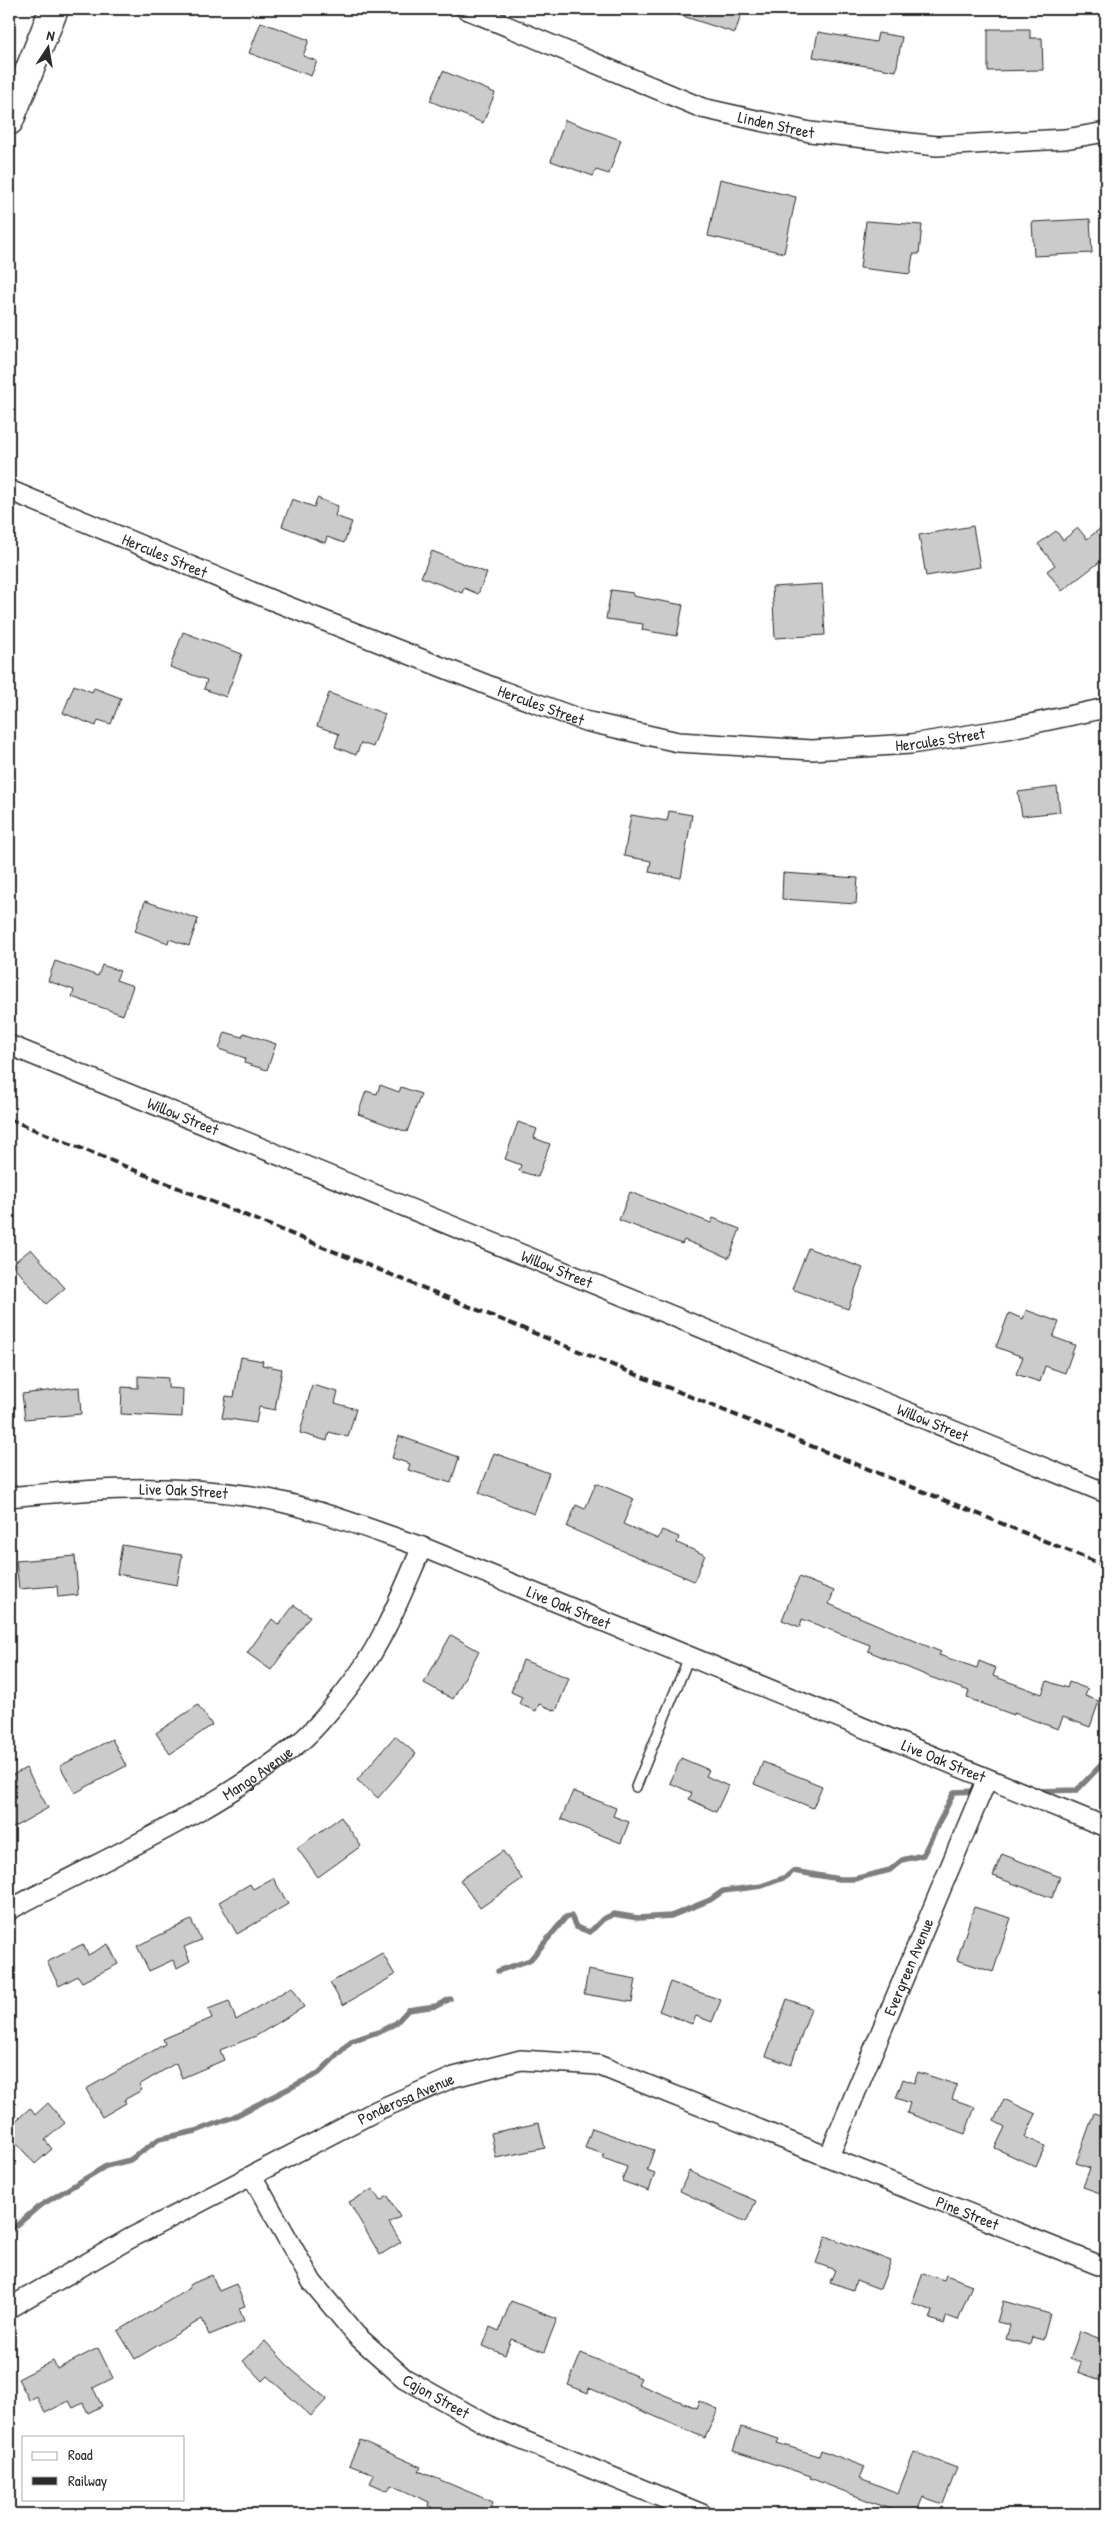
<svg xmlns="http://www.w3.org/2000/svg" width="1115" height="2523" viewBox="0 0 1115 2523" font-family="'Patrick Hand',sans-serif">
  <rect width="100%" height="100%" fill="#fff"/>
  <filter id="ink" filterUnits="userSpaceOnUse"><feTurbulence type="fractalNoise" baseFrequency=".02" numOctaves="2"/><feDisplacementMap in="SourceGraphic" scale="10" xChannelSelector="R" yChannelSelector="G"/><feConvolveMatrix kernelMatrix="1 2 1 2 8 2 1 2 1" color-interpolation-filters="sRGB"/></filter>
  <g filter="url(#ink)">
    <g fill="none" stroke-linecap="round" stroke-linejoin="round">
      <g stroke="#7e7e7e" stroke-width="5.5">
        <polyline points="1036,1791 1077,1790 1106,1760"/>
        <polyline points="498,1971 530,1960 566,1917 571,1916 576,1927 590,1932 603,1919 614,1914 638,1918 671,1916 710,1900 723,1891 762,1886 786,1877 793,1871 839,1879 854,1879 890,1870 902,1860 923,1855 954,1792 979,1791"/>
        <polyline points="9,2232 38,2207 106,2166 130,2160 159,2139 196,2131 233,2117 319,2073 351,2041 381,2031 396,2023 408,2010 436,2006 450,1999"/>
      </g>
    </g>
    <g fill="#cbcbcb" stroke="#2b2b2b">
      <polygon points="671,9 743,9 735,33 670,12"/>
      <polygon points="261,22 309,40 303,56 317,61 311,76 249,53"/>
      <polygon points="988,29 1030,29 1030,38 1042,38 1043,70 988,71"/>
      <polygon points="818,32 876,42 878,33 902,37 896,71 813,57"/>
      <polygon points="443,71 495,93 483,123 430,101"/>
      <polygon points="565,120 621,140 609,174 596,170 593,176 551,161"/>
      <polygon points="720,179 796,197 784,253 708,236"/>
      <polygon points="1090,219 1092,253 1034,256 1032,222"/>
      <polygon points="866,221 922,225 919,254 913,254 910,274 860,268"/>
      <polygon points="317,498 338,506 335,516 352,522 344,543 327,537 325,543 282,526 292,499 314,507"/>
      <polygon points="1106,524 1106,557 1062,591 1047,571 1055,565 1038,544 1056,531 1063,540 1078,528 1087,539"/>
      <polygon points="973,526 980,567 926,576 919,535"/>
      <polygon points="432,551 487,573 478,594 464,588 462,593 421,577"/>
      <polygon points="822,584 825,635 775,638 772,587"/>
      <polygon points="611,590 633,593 633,596 683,605 677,636 642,630 643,624 606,619"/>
      <polygon points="183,632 242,654 226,697 204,689 207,680 170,667"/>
      <polygon points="74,685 92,692 94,688 121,698 111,724 98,720 96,726 63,713"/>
      <polygon points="329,693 385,714 373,747 361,743 356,755 335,747 339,734 317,726"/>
      <polygon points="1057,787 1060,812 1022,816 1018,792"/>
      <polygon points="669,811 692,815 681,878 649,872 651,861 624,856 631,815 667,821"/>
      <polygon points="783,873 858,878 856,904 782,899"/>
      <polygon points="145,901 198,919 189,946 169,939 168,943 135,931"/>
      <polygon points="55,961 98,976 102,965 120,971 116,980 133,986 123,1015 72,997 74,990 48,981"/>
      <polygon points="225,1032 242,1037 244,1033 276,1044 267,1070 244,1063 245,1058 219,1049"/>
      <polygon points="380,1085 399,1092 401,1087 421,1094 407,1132 358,1114 366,1091 377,1094"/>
      <polygon points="518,1122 537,1129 534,1138 550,1144 538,1177 519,1171 521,1165 505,1159"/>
      <polygon points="630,1192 711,1223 713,1218 740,1229 729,1258 684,1240 682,1244 619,1220"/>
      <polygon points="808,1248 863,1268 848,1309 792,1289"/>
      <polygon points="31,1249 65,1288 46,1304 12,1264"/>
      <polygon points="1026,1310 1059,1322 1053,1337 1075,1345 1065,1373 1045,1366 1040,1382 1016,1374 1023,1357 996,1347 1009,1313 1023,1319"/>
      <polygon points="241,1357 263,1361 262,1365 282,1369 275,1410 259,1407 256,1423 222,1418 226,1396 234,1397"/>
      <polygon points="138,1376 168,1378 168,1388 183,1389 182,1417 121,1414 122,1387 138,1388"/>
      <polygon points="312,1385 338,1392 335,1403 356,1409 348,1437 329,1432 327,1441 300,1433"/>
      <polygon points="79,1387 81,1414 25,1419 22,1394"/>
      <polygon points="399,1436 459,1457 451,1483 408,1470 410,1464 392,1458"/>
      <polygon points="494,1453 549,1473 534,1514 479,1493"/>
      <polygon points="596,1483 634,1499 623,1524 658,1539 662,1530 679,1537 677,1543 705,1555 694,1581 567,1527 576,1505 585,1509"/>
      <polygon points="122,1545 182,1555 177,1585 117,1574"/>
      <polygon points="75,1556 78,1595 58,1597 57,1586 19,1589 16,1561"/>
      <polygon points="799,1577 834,1591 829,1604 941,1652 939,1655 977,1668 979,1661 996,1668 993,1676 1042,1694 1047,1681 1067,1688 1069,1682 1088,1689 1085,1696 1099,1701 1090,1727 1063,1717 1058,1729 1014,1713 1014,1715 967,1698 969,1691 930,1677 868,1651 870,1645 802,1619 800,1627 782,1620"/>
      <polygon points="294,1605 310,1616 271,1670 247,1653 272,1619 279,1625"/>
      <polygon points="451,1635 479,1651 453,1699 424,1683"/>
      <polygon points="523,1660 569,1678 556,1711 539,1704 536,1711 519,1704 522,1697 511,1692"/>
      <polygon points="198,1705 212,1725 170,1754 156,1733"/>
      <polygon points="395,1736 416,1754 378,1798 357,1780"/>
      <polygon points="112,1739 126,1766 75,1793 60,1766"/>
      <polygon points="681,1758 709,1770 706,1776 728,1786 716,1812 689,1799 692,1793 670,1783"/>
      <polygon points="763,1762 822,1786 813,1808 754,1784"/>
      <polygon points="26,1768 48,1808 9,1830 9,1777"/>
      <polygon points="573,1791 616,1808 613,1816 629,1822 621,1843 561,1819"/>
      <polygon points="341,1817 361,1846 318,1877 297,1848"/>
      <polygon points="503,1851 522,1879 480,1908 460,1880"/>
      <polygon points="1002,1854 1060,1877 1052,1898 993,1876"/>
      <polygon points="273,1878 288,1904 237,1934 219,1902 250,1884 253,1889"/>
      <polygon points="974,1907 1011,1918 993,1972 957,1960"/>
      <polygon points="191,1920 201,1940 184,1947 190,1961 177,1968 173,1960 149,1971 137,1946"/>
      <polygon points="83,1944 88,1955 108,1944 118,1964 82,1982 78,1976 59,1986 47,1962"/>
      <polygon points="382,1953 395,1975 343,2005 330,1983"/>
      <polygon points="588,1970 636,1979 632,2002 584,1994"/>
      <polygon points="670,1982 721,2000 712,2022 696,2016 692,2024 659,2011"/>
      <polygon points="292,1987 304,2007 256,2036 220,2050 224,2060 182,2078 176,2063 139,2085 142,2090 124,2100 126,2103 102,2117 86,2089 165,2044 163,2039 212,2018 208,2009 229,2001 236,2020"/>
      <polygon points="787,1999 811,2008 791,2065 766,2056"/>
      <polygon points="918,2072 957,2085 952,2099 975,2107 965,2134 907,2113 910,2103 896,2098 903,2079 914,2083"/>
      <polygon points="1004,2099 1036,2114 1025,2137 1045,2146 1036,2167 995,2148 1005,2127 994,2121"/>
      <polygon points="48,2103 65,2123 45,2140 52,2149 35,2164 9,2135 9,2127 30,2108 35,2115"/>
      <polygon points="1094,2113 1106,2117 1106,2195 1083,2187 1090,2168 1076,2163"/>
      <polygon points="539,2123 545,2148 496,2158 491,2133"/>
      <polygon points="592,2128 654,2150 647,2170 655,2173 649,2191 622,2181 627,2167 603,2158 604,2154 585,2148"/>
      <polygon points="689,2171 756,2201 746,2222 680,2191"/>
      <polygon points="373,2189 380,2201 388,2196 400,2217 389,2223 401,2242 380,2255 349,2202"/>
      <polygon points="826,2236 891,2261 880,2289 856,2280 853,2290 830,2282 835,2270 816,2263"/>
      <polygon points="923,2273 944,2280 946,2275 972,2285 958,2320 947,2316 944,2324 930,2319 933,2311 912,2303"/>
      <polygon points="212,2275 219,2291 236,2284 245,2306 239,2308 244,2321 209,2335 202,2319 135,2359 118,2331 190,2288 189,2285"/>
      <polygon points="511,2301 557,2319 544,2352 511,2339 505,2355 483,2346 490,2327 499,2331"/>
      <polygon points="1003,2301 1050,2314 1043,2340 1032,2337 1030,2345 1006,2339 1010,2325 997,2322"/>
      <polygon points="1080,2331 1106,2341 1106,2382 1078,2372 1081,2363 1070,2359"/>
      <polygon points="265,2341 292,2370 327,2399 311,2416 267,2376 262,2381 243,2361"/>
      <polygon points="98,2348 113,2378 93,2388 102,2406 88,2413 83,2403 73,2408 69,2401 45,2413 37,2397 30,2401 18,2379 53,2361 57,2369"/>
      <polygon points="581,2353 641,2378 638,2384 696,2408 699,2401 718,2409 705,2438 589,2388 588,2393 568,2385"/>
      <polygon points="741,2427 779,2439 777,2443 819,2456 821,2450 865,2467 860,2478 898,2493 914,2452 957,2468 943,2504 923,2497 916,2514 890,2514 892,2510 810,2478 811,2476 733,2451"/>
      <polygon points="360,2440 421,2467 419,2471 493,2502 488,2514 449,2514 428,2506 429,2502 391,2485 388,2491 370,2483 374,2475 349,2465"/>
    </g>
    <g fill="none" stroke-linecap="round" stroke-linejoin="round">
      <g stroke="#2b2b2b" stroke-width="12">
        <polyline id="lane" points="636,1787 689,1657"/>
      </g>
      <g stroke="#2b2b2b" stroke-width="22">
        <g id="street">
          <path id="s1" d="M466 9 702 108 810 132 937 146 1065 139 1106 132"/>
          <path id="s2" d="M9 490 269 599 500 690 585 721 678 742 812 750 911 744 1007 729 1106 708"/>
          <path id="s3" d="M9 1045 1106 1493"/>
          <path id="s4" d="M9 1497C90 1489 170 1484 251 1496 309 1505 366 1528 422 1547L1106 1827"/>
          <path id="s5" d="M9 1910C107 1857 213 1813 300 1742 316 1729 345 1693 357 1676 385 1638 403 1590 422 1547"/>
          <path id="s6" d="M829 2156 987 1779"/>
          <path id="s7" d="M252 2176 312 2282 356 2335 404 2378 493 2428 702 2514"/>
          <path id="s8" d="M9 2308 129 2239 378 2110 454 2077 521 2060 598 2065 1106 2268"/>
        </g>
      </g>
      <g stroke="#2b2b2b" stroke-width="31">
        <polyline id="primary" points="9,121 54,9"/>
      </g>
      <use href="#lane" stroke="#fff" stroke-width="9"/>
      <use href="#street" stroke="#fff" stroke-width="19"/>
      <use href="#primary" stroke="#fff" stroke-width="28"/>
      <polyline stroke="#2b2b2b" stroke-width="4" stroke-dasharray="8 4" stroke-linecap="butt" points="9,1119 1106,1566"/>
    </g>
  </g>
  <g text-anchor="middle" stroke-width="4" stroke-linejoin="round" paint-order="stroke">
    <g font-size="16" fill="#2b2b2b" stroke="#fff">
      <text dy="6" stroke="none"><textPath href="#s1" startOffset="332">Linden Street</textPath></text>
      <text dy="6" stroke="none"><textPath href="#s2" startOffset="169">Hercules Street</textPath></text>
      <text dy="6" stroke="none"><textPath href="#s2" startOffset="574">Hercules Street</textPath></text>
      <text dy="6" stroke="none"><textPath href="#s2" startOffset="979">Hercules Street</textPath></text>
      <text dy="6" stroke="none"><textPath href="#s3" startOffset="188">Willow Street</textPath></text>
      <text dy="6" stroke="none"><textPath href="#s3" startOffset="592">Willow Street</textPath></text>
      <text dy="6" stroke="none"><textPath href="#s3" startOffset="998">Willow Street</textPath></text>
      <text dy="6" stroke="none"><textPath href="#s4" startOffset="175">Live Oak Street</textPath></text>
      <text dy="6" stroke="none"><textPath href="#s4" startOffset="580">Live Oak Street</textPath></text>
      <text dy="6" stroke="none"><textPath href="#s4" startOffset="985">Live Oak Street</textPath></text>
      <text dy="6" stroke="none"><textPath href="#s5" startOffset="284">Mango Avenue</textPath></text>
      <text dy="6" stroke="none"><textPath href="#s6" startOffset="205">Evergreen Avenue</textPath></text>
      <text dy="6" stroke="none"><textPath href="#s8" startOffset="449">Ponderosa Avenue</textPath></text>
      <text dy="6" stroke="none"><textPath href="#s8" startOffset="1046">Pine Street</textPath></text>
      <text dy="6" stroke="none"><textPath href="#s7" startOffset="292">Cajon Street</textPath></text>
    </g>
  </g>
  <rect width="1115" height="2523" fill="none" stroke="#fff" stroke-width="30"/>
  <rect x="15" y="15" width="1085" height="2493" fill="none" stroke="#2b2b2b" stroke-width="2" filter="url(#ink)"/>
  <rect x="22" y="2436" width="162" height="65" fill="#ffffff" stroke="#aaaaaa"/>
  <rect x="32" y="2452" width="25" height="8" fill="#ffffff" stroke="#aaaaaa"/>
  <text x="68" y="2460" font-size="15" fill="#2b2b2b">Road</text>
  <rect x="32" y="2477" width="25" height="8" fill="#2b2b2b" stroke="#aaaaaa"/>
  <text x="68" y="2486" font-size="15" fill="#2b2b2b">Railway</text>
  <g transform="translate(48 48) rotate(12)" stroke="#ffffff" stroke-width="4" paint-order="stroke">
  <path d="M0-4L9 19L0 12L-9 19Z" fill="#2b2b2b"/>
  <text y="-8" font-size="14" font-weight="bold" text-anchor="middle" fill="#2b2b2b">N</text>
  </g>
</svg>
